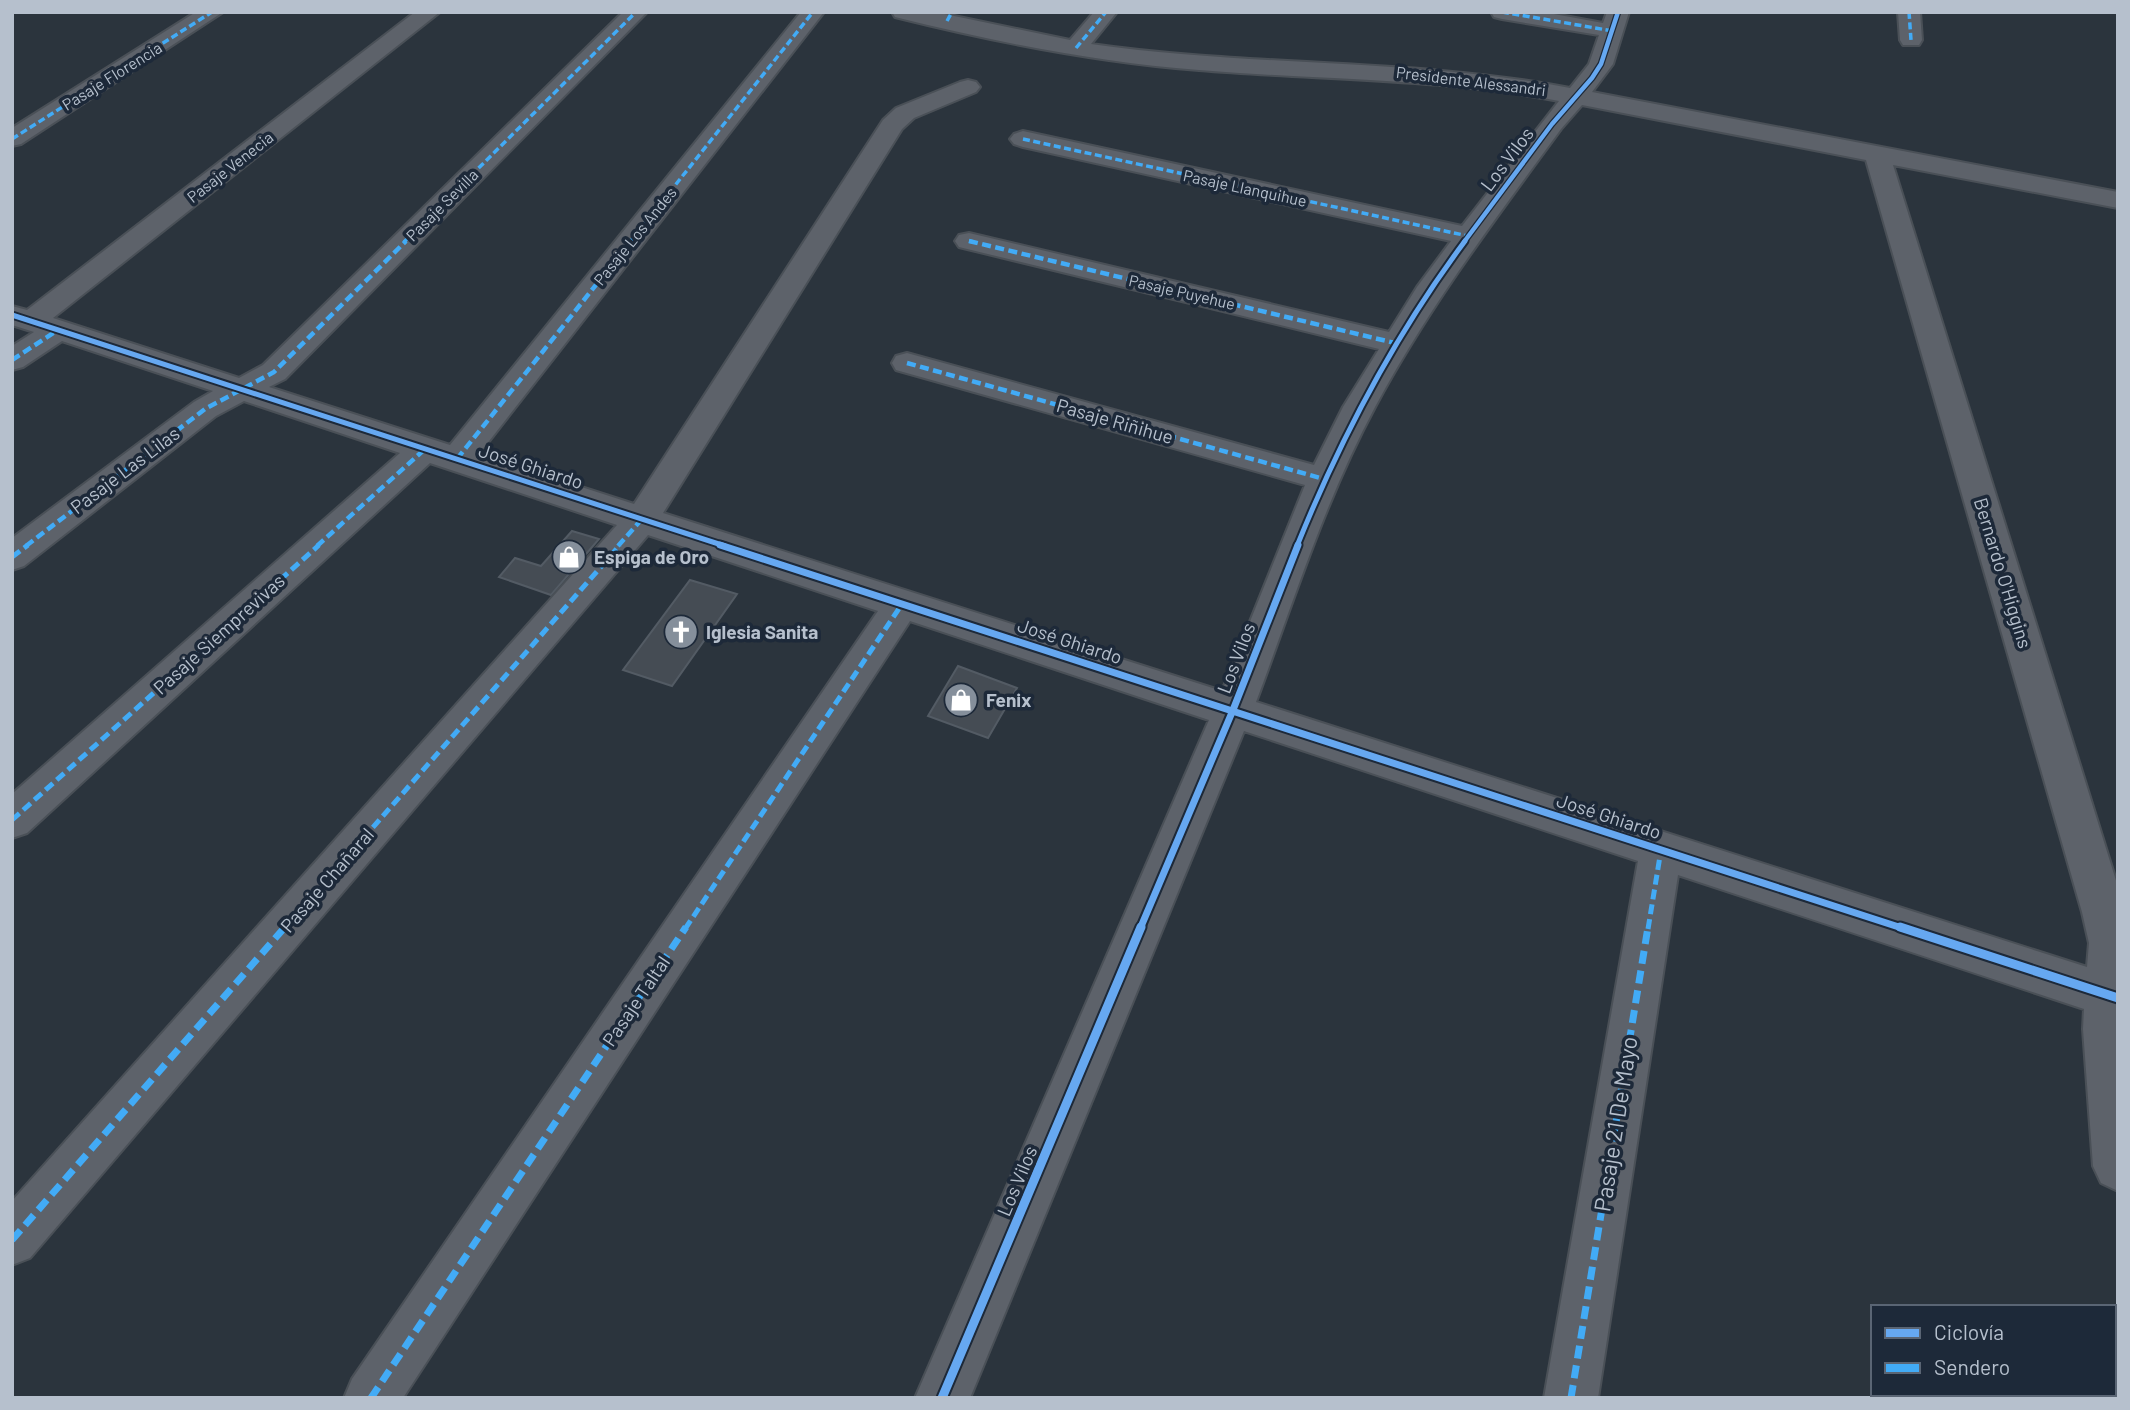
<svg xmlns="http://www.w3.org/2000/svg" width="2130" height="1410" viewBox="0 0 2130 1410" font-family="Barlow,sans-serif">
  <rect width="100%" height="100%" fill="#2b343d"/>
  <g fill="#454c54" stroke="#535b64" stroke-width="2">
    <polygon points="572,531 599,539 551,595 499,577 515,558 541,566"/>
    <polygon points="690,580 737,594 672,686 623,670"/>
    <polygon points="958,666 1017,688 988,738 928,716"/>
  </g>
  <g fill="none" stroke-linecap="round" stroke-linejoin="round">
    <g stroke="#4a5057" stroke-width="4">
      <g id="minor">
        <polygon points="196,12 223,12 21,144 12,146 12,128"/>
        <path d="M415 12H440L53 318 239 378 263 365 623 12H647L285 379 269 387 450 445 801 12H824L479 454 634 504 883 120 896 108 960 82 968 80 976 82 980 87 976 92 914 118 902 129 663 513 1222 691 1305 485 896 370 892 363 896 356 907 353 1314 465 1343 407 1379 349 959 247 955 241 959 235 969 233 1389 332 1417 287 1451 241 1023 147 1014 144 1010 139 1014 134 1023 131 1462 226 1559 101C1440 78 1319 80 1199 70 1096 62 995 42 895 17L892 12H935L1070 40 1094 12H1117L1091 44C1250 67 1412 58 1570 88L1589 64 1599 35 1502 19 1494 17 1491 12H1543L1603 23 1607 12H1629L1613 64 1592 92 2118 192V208L1893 165 2118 887V1191L2101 1183 2093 1166 2083 1029 2084 1009 1678 875 1598 1398H1544L1638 861 1244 731 970 1398H915L1209 720 910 621 403 1398H344L352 1379 878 611 648 535 30 1258 12 1265V1201L617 525 430 463 27 833 12 838V794L400 453 244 401 216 416 24 566 12 570V538L194 402 213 391 62 341 23 367 12 370V346L34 332 12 325V306L27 310ZM1582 105 1866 160 2082 912 2089 943 2087 967 1256 702C1293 603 1325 500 1375 407 1428 308 1495 219 1561 129Z"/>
        <polygon points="1898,12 1920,12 1922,40 1919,45 1903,45 1900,40"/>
      </g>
    </g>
    <use href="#minor" fill="#5d626a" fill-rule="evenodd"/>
    <g stroke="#42abf6" stroke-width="3.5" stroke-dasharray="7 3.5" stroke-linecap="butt">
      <polyline points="1502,12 1613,31"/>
      <polyline points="1909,12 1911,40"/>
      <polyline points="947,21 952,12"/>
      <polyline points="1076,48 1106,12"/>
      <polyline points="12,139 212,12"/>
      <polyline points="1023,139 1468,236"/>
      <polyline points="969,241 974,242"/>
      <polyline points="404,242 636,12"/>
      <polyline points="630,242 813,12"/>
    </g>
    <g stroke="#42abf6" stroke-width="4.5" stroke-dasharray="9 4.5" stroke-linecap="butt">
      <polyline points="969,241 1395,343"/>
      <polyline points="12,360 58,330"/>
      <polyline points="907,363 1324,479"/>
      <polyline points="457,459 631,241"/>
      <polyline points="26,546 205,409 274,372 406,241"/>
      <polyline points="317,546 425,449"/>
      <polyline points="618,546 642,519"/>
    </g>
    <g stroke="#42abf6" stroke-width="5" stroke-dasharray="10 5" stroke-linecap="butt">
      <polyline points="12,557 28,545"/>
      <polyline points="12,820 319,545"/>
      <polyline points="284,929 620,545"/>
      <polyline points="685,929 902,604"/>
      <polyline points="1648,929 1661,850"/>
    </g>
    <g stroke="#42abf6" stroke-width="7" stroke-dasharray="13 7" stroke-linecap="butt">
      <polyline points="12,1240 285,927"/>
      <polyline points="371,1398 686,927"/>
      <polyline points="1571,1398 1648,927"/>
    </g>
    <g stroke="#1d2939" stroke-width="7">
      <polyline id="cycleway-far3" points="1464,242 1552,124 1592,78 1601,64 1618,12"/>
    </g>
    <g stroke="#1d2939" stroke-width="9">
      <g id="cycleway-far2">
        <polyline points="12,315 725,546"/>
        <path d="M1297 546C1341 437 1395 335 1465 241"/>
      </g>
    </g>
    <g stroke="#1d2939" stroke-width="11">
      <g id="cycleway-far1">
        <polyline points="720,545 1905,929"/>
        <polyline points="1140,929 1233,710 1298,545"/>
      </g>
    </g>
    <g stroke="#1d2939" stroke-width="13">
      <g id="cycleway">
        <polyline points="1900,927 2118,998"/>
        <polyline points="942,1398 1141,927"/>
      </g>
    </g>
    <use href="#cycleway-far3" stroke="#66a8f1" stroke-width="4.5"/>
    <use href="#cycleway-far2" stroke="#66a8f1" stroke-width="5"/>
    <use href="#cycleway-far1" stroke="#66a8f1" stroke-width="7"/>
    <use href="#cycleway" stroke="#66a8f1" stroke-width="9"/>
  </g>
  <defs>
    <g id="shop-disc" transform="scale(1.75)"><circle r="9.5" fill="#858f9b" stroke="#1d2939"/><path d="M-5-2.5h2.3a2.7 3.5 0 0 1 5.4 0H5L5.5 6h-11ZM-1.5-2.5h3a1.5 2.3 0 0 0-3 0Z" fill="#fff"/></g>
    <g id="church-disc" transform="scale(1.75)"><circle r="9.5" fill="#858f9b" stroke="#1d2939"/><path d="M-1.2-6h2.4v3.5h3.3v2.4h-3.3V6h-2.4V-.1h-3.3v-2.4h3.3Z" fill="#fff"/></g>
  </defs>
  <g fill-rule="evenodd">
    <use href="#shop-disc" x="569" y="557"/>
    <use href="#church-disc" x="681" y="632"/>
    <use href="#shop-disc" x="961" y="700"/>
  </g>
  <g text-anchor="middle" stroke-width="7" stroke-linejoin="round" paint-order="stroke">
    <g font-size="16" fill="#b6c0cd" stroke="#1d2939">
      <text transform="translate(112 76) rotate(-32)" y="6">Pasaje Florencia</text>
      <text transform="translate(1471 81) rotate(7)" y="6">Presidente Alessandri</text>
      <text transform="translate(230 167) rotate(-38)" y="6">Pasaje Venecia</text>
      <text transform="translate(1245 188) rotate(12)" y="6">Pasaje Llanquihue</text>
      <text transform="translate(442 205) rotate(-45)" y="6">Pasaje Sevilla</text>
      <text transform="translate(635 236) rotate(-51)" y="6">Pasaje Los Andes</text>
      <text transform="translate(1182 292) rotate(13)" y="6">Pasaje Puyehue</text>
    </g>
    <g font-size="19" fill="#b6c0cd" stroke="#1d2939">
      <text transform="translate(1507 159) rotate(-53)" y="7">Los Vilos</text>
      <text transform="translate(1115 421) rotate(16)" y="7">Pasaje Riñihue</text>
      <text transform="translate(531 466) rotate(18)" y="7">José Ghiardo</text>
      <text transform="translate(125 470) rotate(-37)" y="7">Pasaje Las Lilas</text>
      <text transform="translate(2003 573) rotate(73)" y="7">Bernardo O'Higgins</text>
      <text transform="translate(219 634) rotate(-42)" y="7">Pasaje Siemprevivas</text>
      <text transform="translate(1070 641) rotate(18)" y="7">José Ghiardo</text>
      <text transform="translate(1236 658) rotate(-69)" y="7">Los Vilos</text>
      <text transform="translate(1609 816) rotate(18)" y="7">José Ghiardo</text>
      <text transform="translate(327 880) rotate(-49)" y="7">Pasaje Chañaral</text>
      <text transform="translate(636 1001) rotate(-56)" y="7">Pasaje Taltal</text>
      <text transform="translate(1017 1181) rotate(-67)" y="7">Los Vilos</text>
    </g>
    <g font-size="19" font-weight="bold" fill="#b6c0cd" stroke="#1d2939" text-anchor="start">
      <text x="594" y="564">Espiga de Oro</text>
      <text x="706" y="639">Iglesia Sanita</text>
      <text x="986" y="707">Fenix</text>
    </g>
    <g font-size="23" fill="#b6c0cd" stroke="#1d2939">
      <text transform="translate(1616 1124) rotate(-81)" y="8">Pasaje 21 De Mayo</text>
    </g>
  </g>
  <rect width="2130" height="1410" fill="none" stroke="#b6c0cd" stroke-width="28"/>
  <rect x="1871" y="1305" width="245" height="91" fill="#1d2939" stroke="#5a6574" stroke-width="2"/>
  <rect x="1885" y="1328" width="35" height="10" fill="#66a8f1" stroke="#5a6574" stroke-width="2"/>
  <text x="1934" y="1340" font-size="21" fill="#b6c0cd">Ciclovía</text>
  <rect x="1885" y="1363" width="35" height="10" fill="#42abf6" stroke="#5a6574" stroke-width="2"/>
  <text x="1934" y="1375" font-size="21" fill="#b6c0cd">Sendero</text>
</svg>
